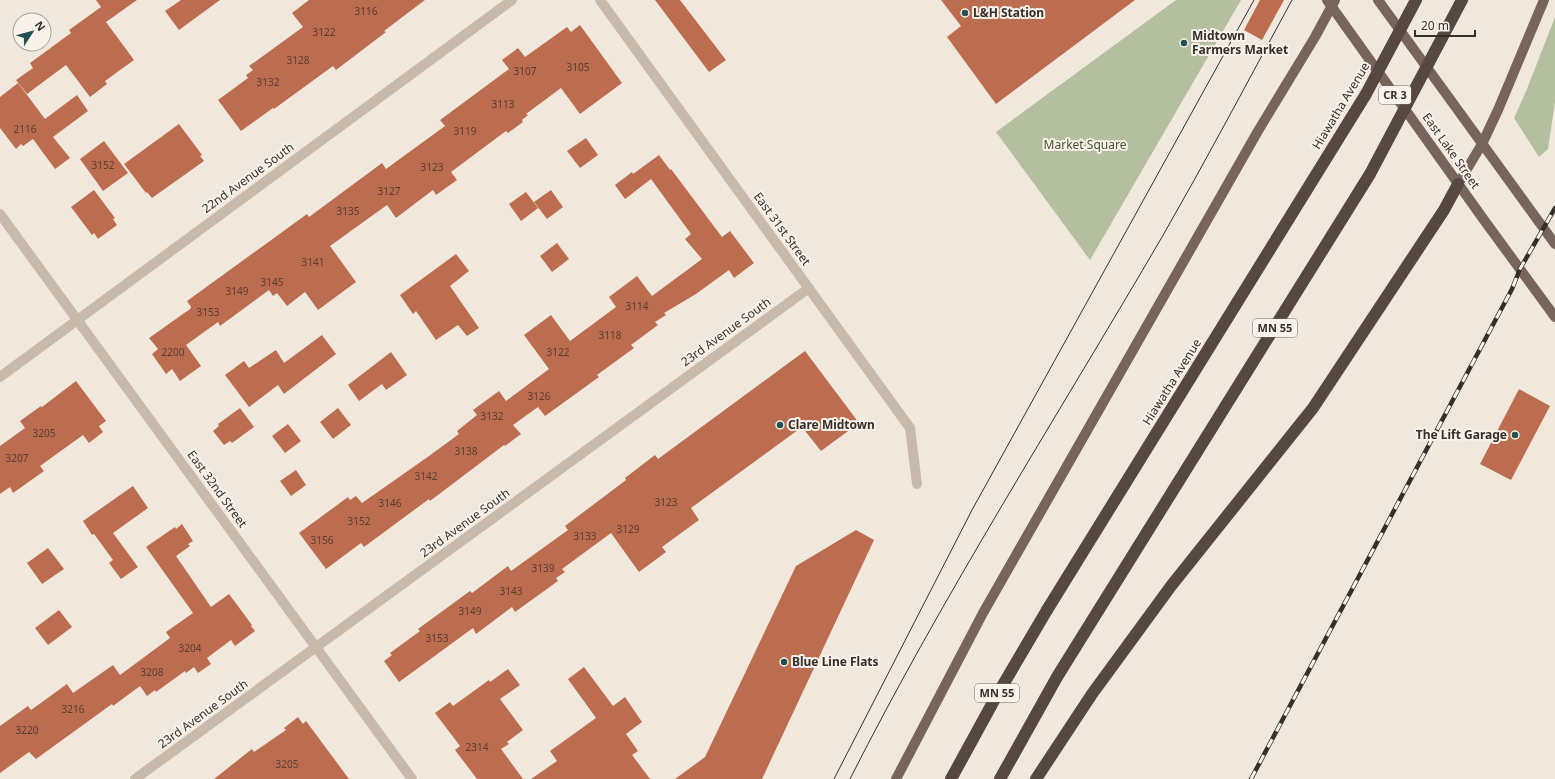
<svg xmlns="http://www.w3.org/2000/svg" width="1555" height="779" viewBox="0 0 1555 779" font-family="'Noto Sans',sans-serif">
  <rect width="100%" height="100%" fill="#f1e8dd"/>
  <g fill="#b3bf9e">
    <polygon points="1176,0 1241,0 1090,260 996,132"/>
    <polygon points="1555,17 1555,102 1548,149 1539,157 1514,118 1527,89"/>
  </g>
  <g fill="#bd6d4f">
    <polygon points="96,0 137,0 106,22 134,60 105,81 107,84 90,97 66,65 27,94 16,80 33,68 30,63 71,33 69,30 101,7"/>
    <polygon points="181,0 220,0 179,30 165,11"/>
    <polygon points="309,0 425,0 384,31 386,32 336,70 333,66 274,109 273,108 241,131 218,100 248,78 246,75 253,70 249,66 303,27 292,13"/>
    <polygon points="655,0 680,0 726,60 709,72"/>
    <polygon points="941,0 1135,0 996,104 947,37 961,26"/>
    <polygon points="1260,0 1284,0 1262,40 1244,30"/>
    <polygon points="580,25 622,83 580,114 561,88 526,114 528,115 522,120 523,122 508,133 506,131 451,172 457,180 436,195 433,190 396,218 387,205 330,246 356,282 318,310 305,292 287,306 277,293 273,296 269,290 220,326 218,322 186,345 201,366 180,381 172,369 166,374 152,354 158,349 149,338 190,309 191,307 187,301 307,214 309,217 382,163 386,169 445,126 440,120 509,69 502,60 518,48 525,57 567,27 571,32"/>
    <polygon points="18,83 45,119 77,95 88,111 53,137 70,158 55,169 33,139 23,146 21,144 16,149 0,128 0,97"/>
    <polygon points="179,124 202,155 200,156 204,161 152,198 147,192 146,193 124,164"/>
    <polygon points="586,138 598,155 580,168 567,151"/>
    <polygon points="104,141 128,173 103,191 80,159"/>
    <polygon points="659,155 670,170 671,169 722,237 730,231 754,263 734,278 729,270 696,294 664,313 666,315 655,322 658,325 631,345 634,348 597,375 599,377 545,416 538,407 513,425 521,434 505,446 504,445 430,501 429,499 364,547 361,543 326,569 299,533 348,497 350,500 356,496 362,503 429,456 459,434 457,431 477,415 473,410 499,391 506,401 549,369 524,335 551,315 570,341 616,307 609,297 637,276 652,296 702,259 685,239 691,234 651,179 625,199 615,185 632,172 633,174"/>
    <polygon points="94,190 115,218 113,219 117,225 98,239 94,233 92,235 71,207"/>
    <polygon points="551,190 563,207 547,219 534,202"/>
    <polygon points="526,192 538,208 521,221 509,204"/>
    <polygon points="557,243 569,259 552,272 540,256"/>
    <polygon points="456,254 469,271 450,286 479,328 467,336 458,325 436,340 416,311 413,314 400,295"/>
    <polygon points="322,335 336,354 284,394 278,385 249,407 225,375 244,361 249,368 276,350 284,363"/>
    <polygon points="805,351 859,423 821,451 802,427 691,508 699,520 662,547 666,552 639,572 611,533 562,569 565,572 556,578 558,581 515,612 512,607 476,634 473,628 399,682 384,661 392,655 390,653 420,631 418,629 470,591 472,593 508,566 511,571 568,530 565,526 626,480 625,478 655,455 658,459"/>
    <polygon points="391,352 407,375 386,390 382,384 359,401 348,385"/>
    <polygon points="76,381 106,421 99,426 103,432 89,443 83,435 40,466 44,471 13,493 10,487 0,494 0,446 25,428 20,421 41,406 42,407"/>
    <polygon points="1519,389 1550,406 1511,480 1480,464"/>
    <polygon points="240,408 254,427 232,443 230,441 224,445 213,431 219,426 218,424"/>
    <polygon points="338,408 351,425 333,439 320,422"/>
    <polygon points="288,424 301,441 285,453 272,436"/>
    <polygon points="296,470 306,485 291,496 280,481"/>
    <polygon points="133,486 148,508 113,533 138,567 121,579 109,563 113,560 94,534 92,535 83,521"/>
    <polygon points="182,524 193,541 188,544 190,546 176,556 211,607 229,594 252,625 251,626 255,631 235,646 231,640 207,658 211,664 198,673 194,667 186,673 185,671 156,692 155,690 147,696 140,686 113,706 112,704 36,759 29,752 0,773 0,726 28,706 31,710 67,684 73,693 113,665 120,675 170,638 166,632 193,613 146,547 175,527 176,529"/>
    <polygon points="856,530 874,540 762,779 675,779 705,757 796,566"/>
    <polygon points="48,548 64,569 42,584 27,563"/>
    <polygon points="59,610 72,627 48,645 35,628"/>
    <polygon points="584,667 613,706 625,697 642,722 626,734 638,751 632,755 650,779 531,779 557,761 550,751 596,718 568,679"/>
    <polygon points="508,669 520,685 500,699 523,730 507,742 509,744 501,749 523,779 477,779 455,750 460,746 435,713 450,702 453,706 489,680 490,682"/>
    <polygon points="298,717 303,724 306,721 349,779 214,779 252,749 254,752 286,730 284,728"/>
  </g>
  <g fill="none" stroke-linecap="round" stroke-linejoin="round">
    <g stroke="#c8b9aa" stroke-width="10">
      <polyline points="600,0 910,428 917,484"/>
      <polyline points="0,214 412,779"/>
      <polyline points="0,377 512,0"/>
      <polyline points="135,779 809,288"/>
    </g>
    <g stroke="#77655b" stroke-width="10">
      <polyline points="1327,0 1484,220 1555,317"/>
      <polyline points="1378,0 1555,244"/>
      <polyline points="1458,184 1482,144 1498,110 1544,0"/>
      <polyline points="896,779 983,613 1258,131 1315,37 1335,0"/>
    </g>
    <g stroke="#564841" stroke-width="12">
      <polyline points="951,779 997,695 1047,610"/>
      <polyline points="1000,779 1057,677 1075,648"/>
      <polyline points="1036,779 1092,694 1171,586 1313,408 1444,210 1458,184"/>
    </g>
    <g stroke="#362e29" stroke-width="1">
      <polyline points="834,779 972,510 1254,0"/>
      <path d="M850 779C944 593 1057 417 1162 237 1207 159 1249 79 1292 0"/>
    </g>
    <g stroke="#362e29" stroke-width="4.5">
      <polyline id="rail" points="1251,779 1512,289 1520,269 1555,208"/>
    </g>
    <use href="#rail" stroke="#f8f2ea" stroke-width="3" stroke-dasharray="9" stroke-linecap="butt"/>
    <g stroke="#564841" stroke-width="12">
      <polyline points="1047,610 1366,94 1416,0"/>
      <polyline points="1075,648 1370,174 1462,0"/>
    </g>
  </g>
  <g fill="#215055" stroke="#f8f2ea" stroke-width="1.5">
    <circle cx="965" cy="13" r="4"/>
    <circle cx="1184" cy="43" r="4"/>
    <circle cx="780" cy="425" r="4"/>
    <circle cx="1515" cy="435" r="4"/>
    <circle cx="784" cy="662" r="4"/>
  </g>
  <g text-anchor="middle" stroke-width="4" stroke-linejoin="round" paint-order="stroke">
    <g font-size="10" fill="#583e32">
      <text x="366" y="15">3116</text>
      <text x="324" y="36">3122</text>
      <text x="298" y="64">3128</text>
      <text x="578" y="71">3105</text>
      <text x="525" y="75">3107</text>
      <text x="268" y="86">3132</text>
      <text x="503" y="108">3113</text>
      <text x="25" y="133">2116</text>
      <text x="465" y="135">3119</text>
      <text x="103" y="169">3152</text>
      <text x="432" y="171">3123</text>
      <text x="389" y="195">3127</text>
      <text x="348" y="215">3135</text>
      <text x="313" y="266">3141</text>
      <text x="272" y="286">3145</text>
      <text x="237" y="295">3149</text>
      <text x="637" y="310">3114</text>
      <text x="208" y="316">3153</text>
      <text x="610" y="339">3118</text>
      <text x="173" y="356">2200</text>
      <text x="558" y="356">3122</text>
      <text x="539" y="400">3126</text>
      <text x="492" y="420">3132</text>
      <text x="44" y="437">3205</text>
      <text x="466" y="455">3138</text>
      <text x="17" y="462">3207</text>
      <text x="426" y="480">3142</text>
      <text x="666" y="506">3123</text>
      <text x="390" y="507">3146</text>
      <text x="359" y="525">3152</text>
      <text x="628" y="533">3129</text>
      <text x="585" y="540">3133</text>
      <text x="322" y="544">3156</text>
      <text x="543" y="572">3139</text>
      <text x="511" y="595">3143</text>
      <text x="470" y="615">3149</text>
      <text x="437" y="642">3153</text>
      <text x="190" y="652">3204</text>
      <text x="152" y="676">3208</text>
      <text x="73" y="713">3216</text>
      <text x="27" y="734">3220</text>
      <text x="477" y="751">2314</text>
      <text x="287" y="768">3205</text>
    </g>
    <g fill="#f8f2ea" stroke="#706963" stroke-width="1">
      <rect x="1379" y="86" width="32" height="18" rx="3"/>
      <rect x="1253" y="319" width="44" height="18" rx="3"/>
      <rect x="975" y="684" width="44" height="18" rx="3"/>
    </g>
    <g font-size="11" font-weight="bold" fill="#362e29">
      <text x="1395" y="99">CR 3</text>
      <text x="1275" y="332">MN 55</text>
      <text x="997" y="697">MN 55</text>
    </g>
    <g font-size="12" font-weight="bold" fill="#362e29" stroke="#f8f2ea" text-anchor="start">
      <text x="973" y="17">L&amp;H Station</text>
      <text x="1192" y="40">Midtown<tspan x="1192" dy="14">Farmers Market</tspan></text>
      <text x="788" y="429">Clare Midtown</text>
      <text x="1507" y="439" text-anchor="end">The Lift Garage</text>
      <text x="792" y="666">Blue Line Flats</text>
    </g>
    <g font-size="12" fill="#362e29" stroke="#f8f2ea">
      <text transform="translate(1341 106) rotate(-59)" y="4">Hiawatha Avenue</text>
      <text transform="translate(1451 151) rotate(55)" y="4">East Lake Street</text>
      <text transform="translate(248 178) rotate(-36)" y="4">22nd Avenue South</text>
      <text transform="translate(782 229) rotate(54)" y="4">East 31st Street</text>
      <text transform="translate(726 332) rotate(-36)" y="4">23rd Avenue South</text>
      <text transform="translate(1172 382) rotate(-58)" y="4">Hiawatha Avenue</text>
      <text transform="translate(217 489) rotate(54)" y="4">East 32nd Street</text>
      <text transform="translate(465 523) rotate(-36)" y="4">23rd Avenue South</text>
      <text transform="translate(203 714) rotate(-36)" y="4">23rd Avenue South</text>
    </g>
    <g font-size="12" fill="#44522f" stroke="#f8f2ea">
      <text x="1085" y="149">Market Square</text>
    </g>
  </g>
  <g transform="translate(32 32) rotate(54)"><circle r="19" fill="#f8f2ea" stroke="#aaa49d"/>
  <path d="M0-3L7 15L0 10L-7 15Z" fill="#215055"/>
  <text y="-6" font-size="11" font-weight="bold" text-anchor="middle" fill="#362e29">N</text>
  </g>
  <path d="M1415 30v6h60v-6" fill="none" stroke="#362e29" stroke-width="2"/>
  <text x="1421" y="30" font-size="12" fill="#362e29" stroke="#f8f2ea" stroke-width="3" paint-order="stroke">20 m</text>
</svg>
